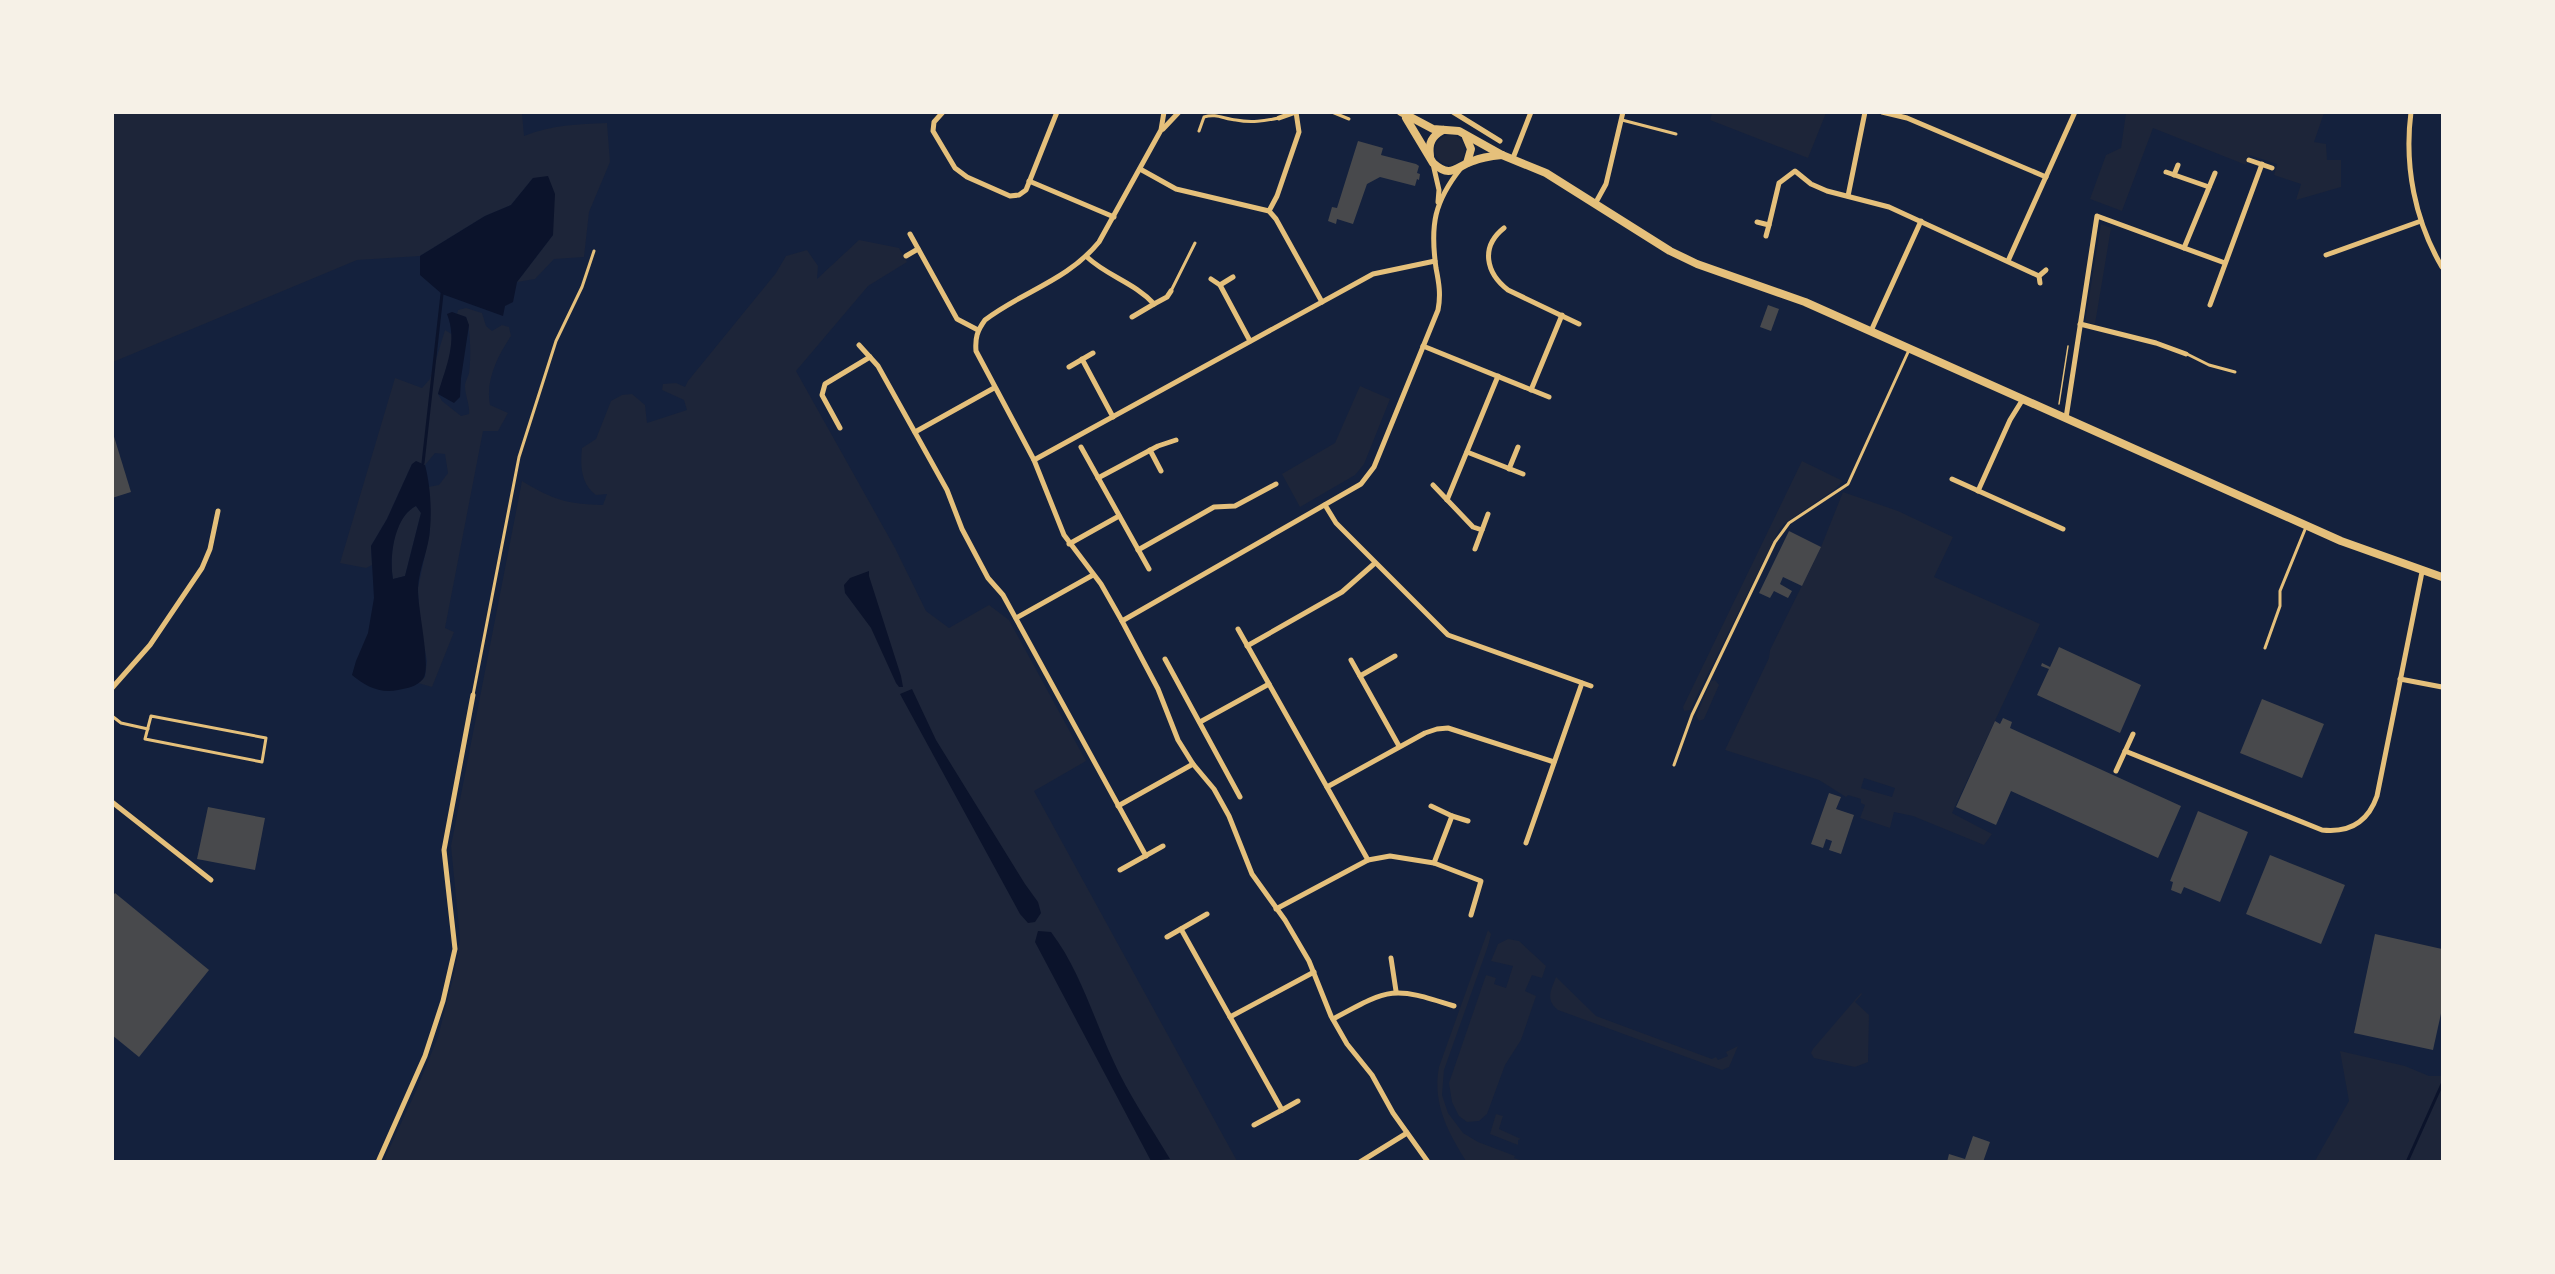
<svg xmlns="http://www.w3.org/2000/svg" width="2555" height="1274" viewBox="0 0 2555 1274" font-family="'Exo 2',sans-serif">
  <rect width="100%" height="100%" fill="#14213d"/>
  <g fill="#1d2539" fill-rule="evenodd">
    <path d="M113 113H522L524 136C552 125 577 124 607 123L610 162 589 212 584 257 554 259 535 279 517 282 553 235 533 178 511 205 485 216 420 256 357 260 113 362Z"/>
    <polygon points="1712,113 1712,112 1826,113 1808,158 1710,120"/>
    <polygon points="2126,113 2324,113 2314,142 2326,144 2327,160 2341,160 2341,187 2296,200 2301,184 2274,175 2277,164 2249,155 2246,165 2153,128 2122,211 2090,199 2106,155 2121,148"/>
    <circle cx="1450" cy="150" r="15"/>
    <polygon points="2101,224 2111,228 2095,324 2085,322"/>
    <path d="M859 240 899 248 907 262 868 286 796 371 895 548 926 611 949 628 989 605 1009 620 1086 761 1034 791 1237 1161 383 1162 415 1093 438 1037 455 970 460 939 451 846 522 481C554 500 566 504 603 505L607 494 596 495C581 484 580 466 582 448L596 439 611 401 622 395 632 394 645 405 647 423 687 410 684 400 662 390 663 384 676 383 685 387 688 381 776 273 786 256 807 250 818 266 817 279Z"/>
    <path d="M466 308 482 313 486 326 492 331 502 325 509 327 511 336C498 355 485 381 490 405L508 413 498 431H483L445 628 454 632 432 687 418 683 425 677 427 661 420 626 418 588 430 531 428 487 439 485 448 473 445 454 435 453 425 465 412 464 387 519 371 546 372 565 366 568 340 563 395 378 422 388 430 379 445 330 453 335 449 360 438 394 442 401 461 416 469 414C470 404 465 396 465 386 465 382 468 377 469 373 471 360 471 329 466 317L457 314 458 310Z"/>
    <polygon points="1360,386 1390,399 1364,464 1355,475 1300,507 1282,474 1335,443"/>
    <polygon points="1802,461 1843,481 1834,490 1784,524 1779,530 1690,710 1684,711 1683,707"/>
    <path d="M1843 492 1898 511 1953 537 1934 577 2040 624 1952 813 1992 834 1984 845 1913 816 1894 812 1890 828 1860 818 1865 805 1861 803V799L1848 795 1846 797 1819 780 1725 750 1769 658 1770 650 1821 547ZM1864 778 1895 788 1892 797 1861 788Z"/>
    <path d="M416 506 421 513 405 576 393 579C389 557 393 517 416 506Z"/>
    <polygon points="1715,680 1719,685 1704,719 1699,721 1696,716 1711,681"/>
    <path d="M1488 930 1491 934 1488 946 1444 1070 1442 1095 1448 1113 1463 1133 1478 1142 1515 1156 1514 1158 1523 1161H1466C1448 1132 1432 1103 1439 1067Z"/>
    <polygon points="1508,939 1519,941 1546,966 1542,978 1532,975 1525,991 1536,996 1521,1040 1505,1065 1487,1114 1479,1121 1467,1122 1459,1116 1452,1102 1449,1083 1486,975 1496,978 1494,984 1506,988 1513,966 1491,961 1498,944"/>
    <path d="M1556 977 1596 1016 1712 1059 1716 1057 1718 1060 1728 1056 1726 1052 1738 1046 1729 1067 1722 1070 1558 1010C1545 1000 1551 990 1556 977Z"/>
    <polygon points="1861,993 1862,994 1855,1002 1869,1015 1868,1062 1855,1067 1814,1058 1811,1053 1813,1049"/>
    <polygon points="2340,1051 2405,1066 2429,1076 2442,1076 2442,1161 2315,1161 2349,1101"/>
    <polygon points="1496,1114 1503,1116 1499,1129 1521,1139 1518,1140 1518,1145 1490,1134"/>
  </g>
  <g fill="#0b132b" fill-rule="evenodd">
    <polygon points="548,176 555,194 553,235 517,282 513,302 505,306 503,316 442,294 420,275 420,256 485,216 511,205 533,178"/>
    <path d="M452 312 466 317 469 325 461 378 460 397 454 403 438 394C446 366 458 342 447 314Z"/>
    <path d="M416 461 425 465C430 484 432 509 430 529 429 549 419 568 418 588 417 607 432 668 423 679 416 687 408 688 398 690 380 694 365 686 352 675L356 661 368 633 374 598 371 546 387 519 412 464ZM416 506 421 513 405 576 393 579C389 558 394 517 416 506Z"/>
    <polygon points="869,571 869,576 901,676 903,687 899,687 896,683 871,628 845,593 844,585 850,578"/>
    <polygon points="912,689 936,740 1025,884 1038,902 1041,913 1035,922 1028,923 1020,914 900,694"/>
    <path d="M1038 931 1051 932C1080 970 1093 1017 1113 1060 1128 1094 1151 1127 1170 1159L1151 1161 1035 942Z"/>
  </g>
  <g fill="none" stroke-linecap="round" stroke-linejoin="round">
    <g stroke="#0b132b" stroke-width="3">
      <polyline points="423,463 442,294"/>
      <polyline points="2407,1162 2442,1084"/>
    </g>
  </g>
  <g fill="#48494c">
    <polygon points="1358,141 1383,148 1381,155 1416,164 1419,166 1417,173 1420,174 1419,180 1417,179 1415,186 1380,177 1367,184 1353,224 1337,219 1336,224 1328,221 1332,207 1337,208"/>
    <polygon points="1768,305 1779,309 1771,331 1760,327"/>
    <polygon points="112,430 131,492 112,498"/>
    <polygon points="1789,531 1821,547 1802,586 1783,577 1780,584 1792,591 1788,598 1774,591 1770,598 1759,593"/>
    <polygon points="2059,647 2141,685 2120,733 2037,695 2049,669 2041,666 2042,663 2050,667"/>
    <polygon points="2262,699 2324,724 2302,778 2240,753"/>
    <polygon points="2003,718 2012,722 2010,728 2181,806 2158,858 2011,791 1996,825 1956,807 1995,721 2000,724"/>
    <polygon points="1829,793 1841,797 1836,809 1854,815 1841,854 1829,850 1832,841 1826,839 1823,848 1811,844"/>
    <polygon points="208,807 265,818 255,870 197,859"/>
    <polygon points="2198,811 2248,832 2220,902 2184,887 2181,894 2171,890 2173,882 2170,881"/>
    <polygon points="2270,855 2345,885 2321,944 2246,914"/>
    <polygon points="115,893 209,970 139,1057 112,1035 112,897"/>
    <polygon points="2375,934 2442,949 2442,1009 2433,1050 2354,1033"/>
    <polygon points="1973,1136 1990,1142 1983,1162 1947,1162 1949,1154 1965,1159"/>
  </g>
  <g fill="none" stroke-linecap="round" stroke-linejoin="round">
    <polyline stroke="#e5c07b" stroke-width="1.5" points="2059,404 2068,346"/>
    <g stroke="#e5c07b" stroke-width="3">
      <polyline points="1332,112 1349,119"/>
      <polyline points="1622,120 1676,134"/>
      <path d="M1199 131 1204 117C1216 113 1224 119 1236 120 1251 123 1264 121 1279 118"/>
      <polyline points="1171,291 1195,243"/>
      <polyline points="2187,354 2209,365 2235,372"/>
      <polyline points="2265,648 2280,606 2280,591 2306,527"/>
      <polyline points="473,695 519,457 556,341 582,287 594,251"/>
      <polyline points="112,716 121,723 148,729"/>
      <polygon points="151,716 266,738 262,762 145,739"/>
      <polyline points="1674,765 1692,715 1775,542 1789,523 1848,484 1909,350"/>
    </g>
    <g stroke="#e5c07b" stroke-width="5">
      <polyline points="943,112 934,122 933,131 955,168 967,177 1010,196 1019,195 1026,190 1057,112"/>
      <path d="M1164 112 1161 130 1099 242C1067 281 1023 291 985 320 977 331 975 338 976 351L1034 460 1064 535 1101 584 1122 621 1158 689 1178 740 1193 764 1214 789 1229 816 1252 874 1285 920 1309 961 1331 1016 1347 1044 1372 1075 1393 1113 1428 1162"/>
      <polyline points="1453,112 1500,141"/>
      <polyline points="1882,112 1907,118 2046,177"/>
      <path d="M2411 112C2404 166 2415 221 2442 267"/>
      <polyline points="1279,118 1296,112"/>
      <polyline points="1163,129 1179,112"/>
      <polyline points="1513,158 1531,112"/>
      <polyline points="2249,160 2272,168"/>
      <polyline points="1433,164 1439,190 1438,202"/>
      <polyline points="1140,169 1176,189 1269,211 1276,219 1322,302"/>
      <polyline points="2166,172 2209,187"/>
      <polyline points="2174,175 2178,165"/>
      <polyline points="1029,181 1114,217"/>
      <polyline points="1848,196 1865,112"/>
      <polyline points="1595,204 1606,184 1623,112"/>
      <polyline points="1269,211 1277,196 1299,132 1296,112"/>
      <polyline points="1757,222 1769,225 1779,183 1795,171 1811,184 1827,191 1889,207 2039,276"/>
      <path d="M1504 228C1480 247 1486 273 1508 290L1579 324"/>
      <polyline points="910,234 957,319 978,330"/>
      <polyline points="1766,236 1769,225"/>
      <polyline points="2184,248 2215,173"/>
      <polyline points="2326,255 2421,221"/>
      <polyline points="906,256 918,249"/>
      <path d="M1087 257C1107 276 1135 283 1154 304L1167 297 1171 291"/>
      <polyline points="2008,261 2075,112"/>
      <polyline points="1211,279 1220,285 1233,277"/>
      <polyline points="2040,283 2039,276 2046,270"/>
      <polyline points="1220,285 1250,341"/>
      <polyline points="2210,305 2262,164"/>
      <polyline points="1132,317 1154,304"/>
      <polyline points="2080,324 2156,343 2186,354"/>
      <polyline points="1871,331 1921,221"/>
      <polyline points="859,345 878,366 947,490 962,529 988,578 1003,595 1146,856"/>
      <polyline points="1423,346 1549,397"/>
      <polyline points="1082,359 1113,417"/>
      <polyline points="1069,367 1093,353"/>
      <polyline points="1531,390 1562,315"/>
      <polyline points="2066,418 2097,216 2225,263"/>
      <polyline points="840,428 822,395 825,384 870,357"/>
      <polyline points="915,432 994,388"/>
      <polyline points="1081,447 1149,569"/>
      <polyline points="1150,450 1161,471"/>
      <polyline points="1467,452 1523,474"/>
      <polyline points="1034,460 1373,274 1435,261"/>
      <polyline points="1509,469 1518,447"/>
      <polyline points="1098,478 1158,446 1176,440"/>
      <polyline points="1952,479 2063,529"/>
      <polyline points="1433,485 1473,527 1482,530"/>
      <polyline points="1978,491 2010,420 2023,399"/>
      <polyline points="1447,500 1498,376"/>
      <polyline points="1325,505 1336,523 1448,635 1591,686"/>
      <polyline points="1069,544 1119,516"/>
      <polyline points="1475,549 1488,514"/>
      <polyline points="1138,550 1214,507 1235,506 1276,484"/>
      <polyline points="1016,618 1093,575"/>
      <path d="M1122 621 1361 484 1374 467 1438 310C1441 295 1439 283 1436 268 1430 225 1434 202 1461 168"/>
      <polyline points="1238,629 1368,860"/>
      <polyline points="1247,646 1342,592 1375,563"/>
      <polyline points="1165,659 1240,797"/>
      <polyline points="1351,660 1399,746"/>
      <polyline points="1360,676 1395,656"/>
      <polyline points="2400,679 2442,687"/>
      <polyline points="112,688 150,645 202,568 210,549 218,511"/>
      <polyline points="1200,722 1269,684"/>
      <path d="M2125 751 2322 830C2349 833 2368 822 2377 796L2422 572"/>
      <polyline points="2116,771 2133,734"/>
      <polyline points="1327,787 1425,733 1437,729 1448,728 1554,762"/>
      <polyline points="112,802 211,880"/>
      <polyline points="1118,806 1193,764"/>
      <polyline points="1431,806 1452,816"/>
      <polyline points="1526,843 1582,683"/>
      <polyline points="1434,863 1452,816 1468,821"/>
      <polyline points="1120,870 1163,846"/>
      <polyline points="1276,909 1368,860 1390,856 1434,863 1481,881 1471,915"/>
      <polyline points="1181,929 1282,1110 1254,1125"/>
      <polyline points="1167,937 1207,914"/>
      <polyline points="1391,958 1396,991"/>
      <polyline points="1230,1017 1314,972"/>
      <path d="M1333 1019C1390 988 1392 986 1454 1006"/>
      <polyline points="1282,1110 1298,1101"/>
      <polyline points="378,1162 425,1056 443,1001 455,949 444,850 473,695"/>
      <polyline points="1360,1162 1407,1133"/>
    </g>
    <g stroke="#e5c07b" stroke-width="8">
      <polyline points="1401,112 1433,129 1459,131 1502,155 1546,173 1670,251 1697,264 1805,302 2341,541 2442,577"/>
      <path d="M1406 118 1433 163C1451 179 1455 167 1473 161 1482 157 1492 156 1502 155"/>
      <polyline points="1466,137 1471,149 1467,163"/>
      <path d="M1430 156C1428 143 1432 136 1443 130"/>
    </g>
  </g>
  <rect width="2555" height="1274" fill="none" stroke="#f6f1e7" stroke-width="228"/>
</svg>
